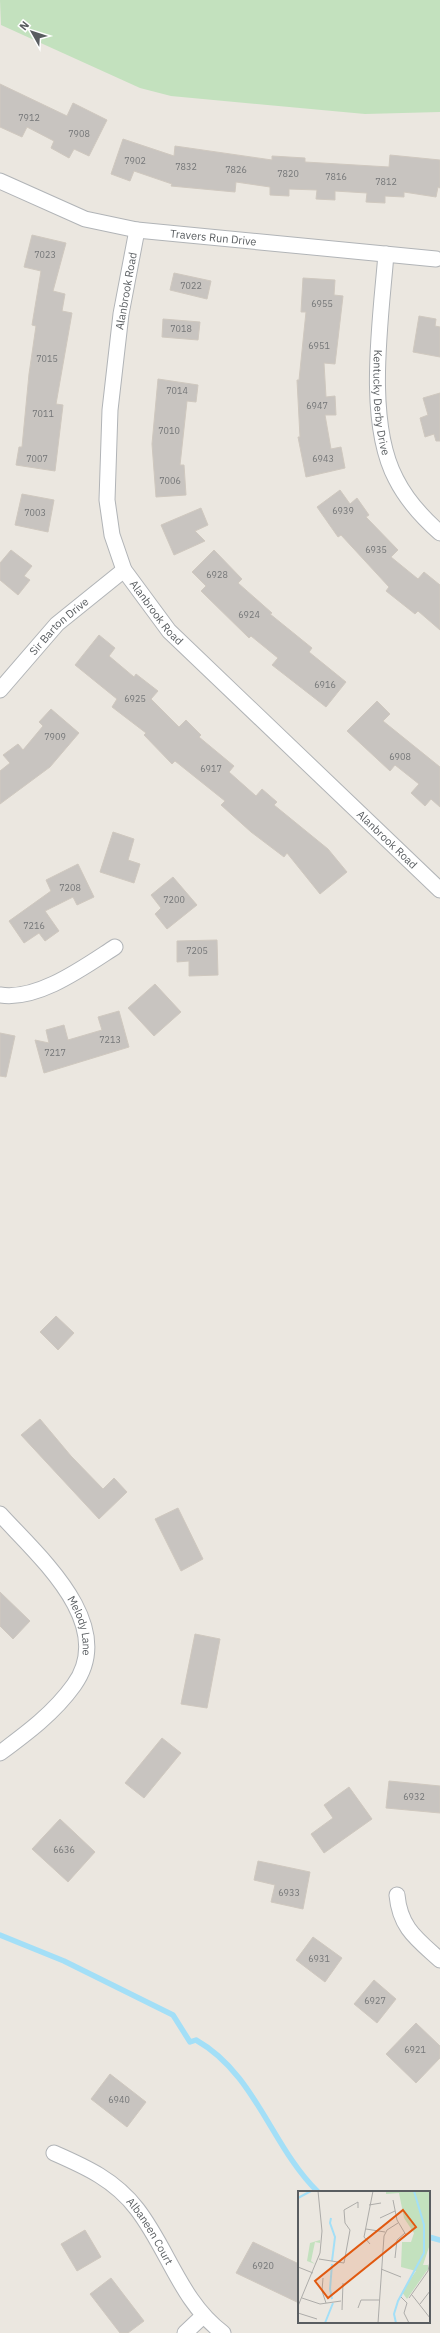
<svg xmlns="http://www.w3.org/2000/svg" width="440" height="2333" viewBox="0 0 440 2333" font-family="'IBM Plex Sans',sans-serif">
  <rect width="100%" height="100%" fill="#ebe7e0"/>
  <polygon fill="#c3e1be" points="0,0 440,0 440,112 365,114 171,96 140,88 1,25"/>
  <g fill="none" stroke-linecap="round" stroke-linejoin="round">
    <g stroke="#a3dff7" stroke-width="5.5">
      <path d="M0 1935 64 1961 173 2015 190 2042 196 2040C256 2074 271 2146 318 2192"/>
      <polyline points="429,2237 440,2240"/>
    </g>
  </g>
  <g fill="#c8c4c0" stroke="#cfc8bf">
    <polygon points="0,84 67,116 73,103 107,120 89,156 74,149 69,158 51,148 54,141 27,127 22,137 0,127"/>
    <polygon points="123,139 174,156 175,146 272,160 272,156 305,158 305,162 389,167 390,155 440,160 440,188 438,187 436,197 404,192 404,197 385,196 385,203 366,202 367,193 335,191 335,200 316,199 317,190 289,189 289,196 270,195 270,187 236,182 235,192 171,186 172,184 134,171 130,181 111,174"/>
    <polygon points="32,235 66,243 53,291 65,294 62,311 72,313 56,404 63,405 55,471 16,465 19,447 22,447 29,374 36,326 32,325 41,271 24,267"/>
    <polygon points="174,273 211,281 207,299 170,290"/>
    <polygon points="303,278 335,280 334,295 343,296 335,364 324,363 326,397 335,396 336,415 325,415 331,449 341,447 345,468 306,477 298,437 300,437 297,380 299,380 306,312 301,312"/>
    <polygon points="419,316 436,319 435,326 440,327 440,357 413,352"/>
    <polygon points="163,319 200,322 198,340 162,337"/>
    <polygon points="158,379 198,385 196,402 187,401 180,465 184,465 186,495 156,497 152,444"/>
    <polygon points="440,393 440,441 436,441 434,434 425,437 420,418 428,415 423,398"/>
    <polygon points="340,490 350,504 357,498 369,515 366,517 398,550 391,557 418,579 424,572 440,585 440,630 418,611 415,614 386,591 389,587 341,535 338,537 317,507"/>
    <polygon points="22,494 54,500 48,532 15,525"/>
    <polygon points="201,508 208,525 195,531 205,541 174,555 161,525"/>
    <polygon points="11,550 32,566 24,576 30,580 18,595 0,580 0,563"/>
    <polygon points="214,550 242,579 238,583 272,613 270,614 312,648 309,652 346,682 326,707 272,665 278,658 251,636 249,638 201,591 206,586 192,572"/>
    <polygon points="99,635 115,648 109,656 134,677 136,674 158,691 151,699 179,727 186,720 201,735 199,737 234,766 229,772 256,796 262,789 277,802 274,805 328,849 347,872 320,894 287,853 284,857 251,832 221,805 225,801 175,761 172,764 144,735 146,733 112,707 117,699 75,665"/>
    <polygon points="377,701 390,714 383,721 440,767 440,807 431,799 425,806 411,793 419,784 395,765 390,771 347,731"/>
    <polygon points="51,709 79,733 50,767 0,804 0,771 10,763 3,755 18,744 23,750 43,726 39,722"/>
    <polygon points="113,832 134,839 128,860 140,864 134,883 100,872"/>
    <polygon points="78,864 94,897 77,905 73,897 45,911 59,931 45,941 39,933 24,943 9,921 51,891 46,880"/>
    <polygon points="173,877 197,905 167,929 155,914 161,908 151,895"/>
    <polygon points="217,940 218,975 189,976 189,961 177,962 177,941"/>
    <polygon points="155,984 181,1012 154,1036 128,1008"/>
    <polygon points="119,1011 129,1047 44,1073 35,1040 49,1043 46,1030 64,1025 68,1040 102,1030 98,1017"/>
    <polygon points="0,1033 15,1036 6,1077 0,1076"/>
    <polygon points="56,1316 74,1333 58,1350 40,1332"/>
    <polygon points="40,1419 71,1456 103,1489 114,1478 127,1492 99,1519 21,1435"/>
    <polygon points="178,1508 203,1559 181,1571 155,1519"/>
    <polygon points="0,1592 30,1621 13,1639 0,1626"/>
    <polygon points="195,1634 220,1639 207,1708 181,1704"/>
    <polygon points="162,1738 181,1753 144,1798 125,1783"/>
    <polygon points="389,1781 440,1786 440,1813 386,1808"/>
    <polygon points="349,1787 372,1819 324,1853 311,1834 333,1818 324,1805"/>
    <polygon points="60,1819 95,1852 68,1882 32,1849"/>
    <polygon points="258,1861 310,1872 303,1909 271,1902 275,1885 254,1880"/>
    <polygon points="313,1937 342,1958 325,1982 296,1960"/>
    <polygon points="374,1980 396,1999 377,2023 354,2004"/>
    <polygon points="416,2023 440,2046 440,2058 416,2083 386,2054"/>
    <polygon points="110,2074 146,2102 127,2127 91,2099"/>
    <polygon points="85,2230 101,2257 77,2271 61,2244"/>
    <polygon points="253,2242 299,2264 299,2303 236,2273"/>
    <polygon points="111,2278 144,2321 128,2333 120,2333 90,2294"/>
  </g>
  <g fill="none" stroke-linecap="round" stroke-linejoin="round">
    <g stroke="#b1b4b7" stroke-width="17">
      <g id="street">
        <path id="s1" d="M0 181 85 219 137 230 436 259"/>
        <path id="s2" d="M137 230 121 314 110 410 107 500 112 535 124 570 169 631 440 890"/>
        <path id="s3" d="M386 254C381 318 365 421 396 479 407 501 422 517 440 533"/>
        <path id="s4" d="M0 690 57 624 124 570"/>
        <path d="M0 995C38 1001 84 967 115 947"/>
        <path id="s5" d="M0 1514C38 1556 118 1624 74 1685 54 1713 27 1733 0 1753"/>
        <path d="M397 1895C400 1928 417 1939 440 1960"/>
        <path id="s6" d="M54 2153C86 2167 115 2180 137 2209 168 2249 181 2302 223 2333"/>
        <polyline points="185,2333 203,2316"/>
      </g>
    </g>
    <use href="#street" stroke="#fff" stroke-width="15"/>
  </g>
  <g text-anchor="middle" stroke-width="4" stroke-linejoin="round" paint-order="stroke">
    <g font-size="9" fill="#757778">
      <text x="29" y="121">7912</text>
      <text x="79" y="137">7908</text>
      <text x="135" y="164">7902</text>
      <text x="186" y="170">7832</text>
      <text x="236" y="173">7826</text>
      <text x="288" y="177">7820</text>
      <text x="336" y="180">7816</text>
      <text x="386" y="185">7812</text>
      <text x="45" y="258">7023</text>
      <text x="191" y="289">7022</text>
      <text x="322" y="307">6955</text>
      <text x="181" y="332">7018</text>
      <text x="319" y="349">6951</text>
      <text x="47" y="362">7015</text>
      <text x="177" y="394">7014</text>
      <text x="317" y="409">6947</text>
      <text x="43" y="417">7011</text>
      <text x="169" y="434">7010</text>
      <text x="37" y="462">7007</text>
      <text x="323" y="462">6943</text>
      <text x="170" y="484">7006</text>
      <text x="343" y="514">6939</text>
      <text x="35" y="516">7003</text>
      <text x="376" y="553">6935</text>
      <text x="217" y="578">6928</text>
      <text x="249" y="618">6924</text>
      <text x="325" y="688">6916</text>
      <text x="135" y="702">6925</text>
      <text x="55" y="740">7909</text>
      <text x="400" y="760">6908</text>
      <text x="211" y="772">6917</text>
      <text x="70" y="891">7208</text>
      <text x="174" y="903">7200</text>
      <text x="34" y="929">7216</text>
      <text x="197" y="954">7205</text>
      <text x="110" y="1043">7213</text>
      <text x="55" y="1056">7217</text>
      <text x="414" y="1800">6932</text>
      <text x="64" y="1853">6636</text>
      <text x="289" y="1896">6933</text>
      <text x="319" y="1962">6931</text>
      <text x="375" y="2004">6927</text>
      <text x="415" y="2053">6921</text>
      <text x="119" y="2103">6940</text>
      <text x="263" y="2269">6920</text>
    </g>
    <g font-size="11" fill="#595d60" stroke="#fff">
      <text dy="4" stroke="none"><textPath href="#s1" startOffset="223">Travers Run Drive</textPath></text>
      <text transform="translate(126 291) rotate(-80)" y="4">Alanbrook Road</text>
      <text dy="4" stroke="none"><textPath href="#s3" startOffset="149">Kentucky Derby Drive</textPath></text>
      <text dy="4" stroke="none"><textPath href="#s2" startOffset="398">Alanbrook Road</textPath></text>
      <text dy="4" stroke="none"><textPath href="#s4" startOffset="87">Sir Barton Drive</textPath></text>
      <text dy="4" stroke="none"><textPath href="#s2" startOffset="722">Alanbrook Road</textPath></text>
      <text dy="4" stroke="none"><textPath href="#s5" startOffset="140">Melody Lane</textPath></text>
      <text dy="4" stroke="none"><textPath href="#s6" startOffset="127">Albaneen Court</textPath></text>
    </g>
  </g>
  <g transform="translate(298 2191)">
    <rect width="132" height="132" fill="#ebe7e0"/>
    <path d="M88 0H132V53L125 74H130V78L109 108 104 101 118 80 103 76 104 51H113L116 42 106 27 101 2 88 3ZM22 49V52L17 51 13 70 17 73 9 70 12 52Z" fill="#c3e1be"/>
    <path fill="none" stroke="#a3dff7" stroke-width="2" d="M0 7 13 0M33 27 32 32 37 46 34 70M34 73 32 98 34 108M27 132 35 112M98 132 96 123 100 110 126 62V34L116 0"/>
    <path fill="none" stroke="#adaca9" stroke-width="1" d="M95 9 99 29 108 44M71 14 83 12M82 27 97 20M68 38 87 41M72 53 66 46 75 0M97 67 99 49 107 42M21 68 46 72 52 39 47 32 46 19 60 11V17M0 76 15 82M83 78 103 86M25 87 24 100 28 112M114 104 132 127M103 106 109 112 106 122 111 132M4 107 22 113 43 110M111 107 130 80 132 70M122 113 132 100M0 115 22 62 24 40 20 0M60 117 63 109H81M44 119 45 92M0 122 19 128M80 132 86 45 89 39 100 32"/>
    <path fill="#e15910" fill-opacity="0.15" stroke="#e15910" stroke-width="2" d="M105 19 118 36 30 107 17 90Z"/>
    <rect width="132" height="132" fill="none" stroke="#595d60" stroke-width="2"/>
  </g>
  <g transform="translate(32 32) rotate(309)" stroke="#ffffff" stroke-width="3" paint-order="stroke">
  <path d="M0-3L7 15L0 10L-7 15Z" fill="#595d60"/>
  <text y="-6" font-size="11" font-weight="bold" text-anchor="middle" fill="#595d60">N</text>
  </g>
</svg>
